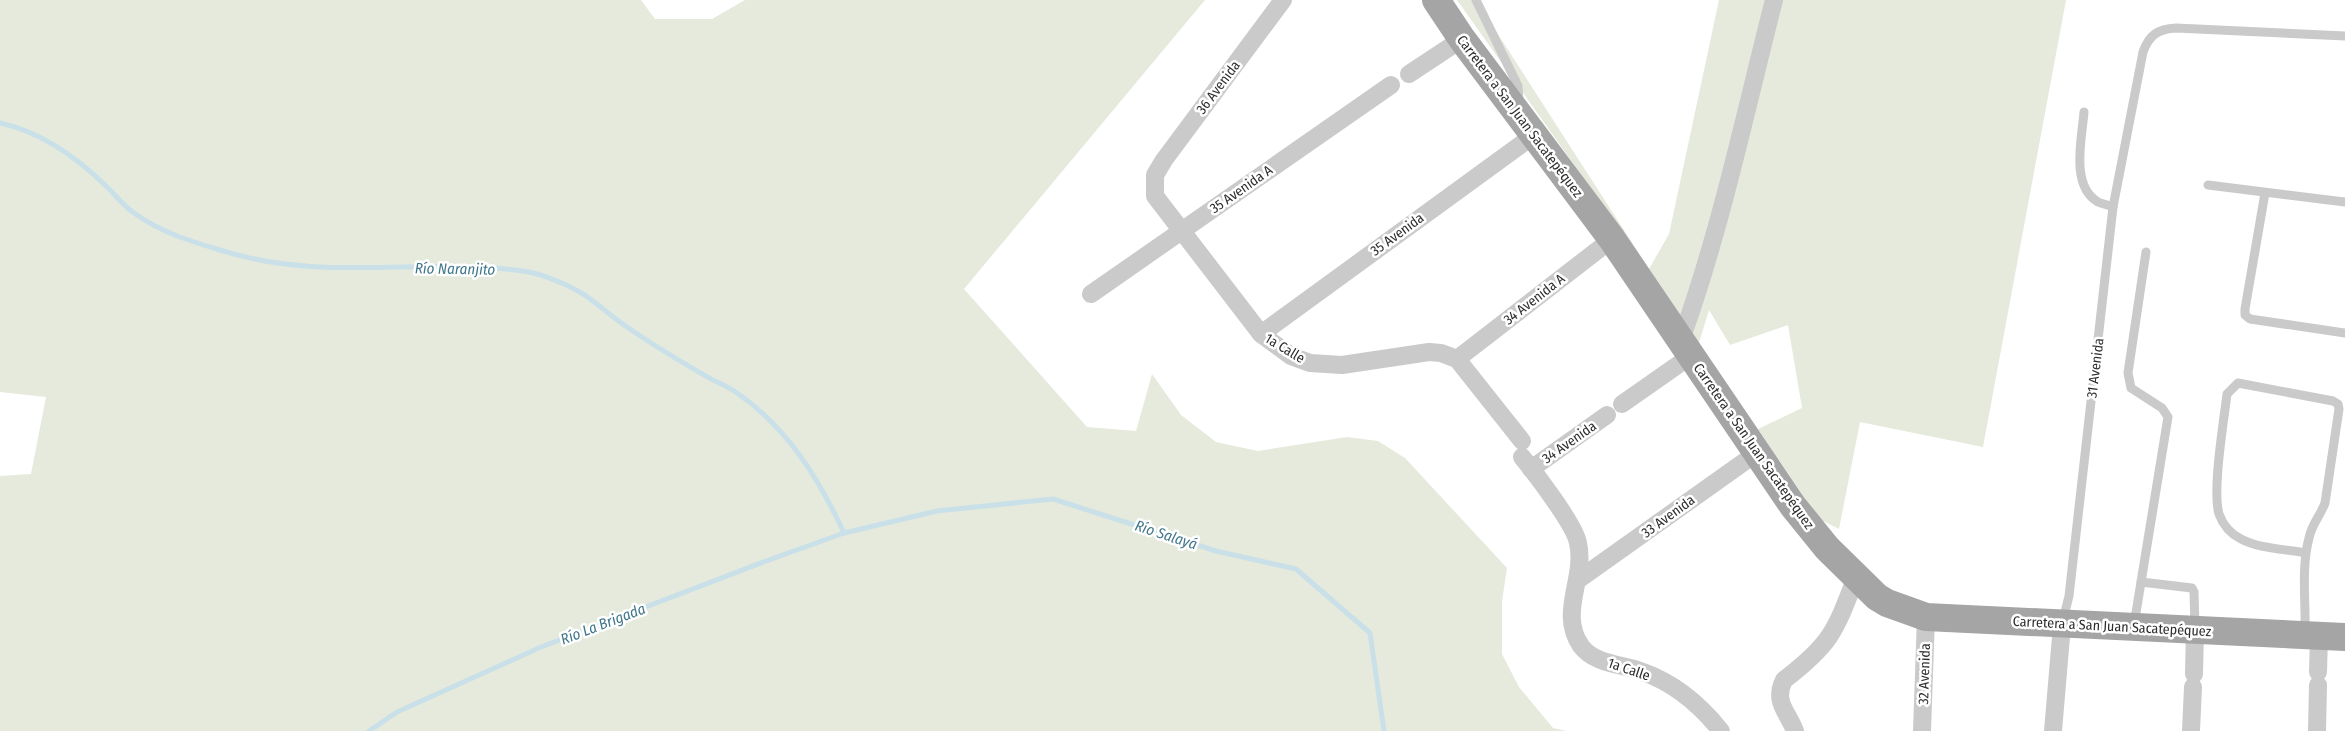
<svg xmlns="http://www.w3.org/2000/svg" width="2345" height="731" viewBox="0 0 2345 731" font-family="'Fira Sans Condensed',sans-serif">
  <rect width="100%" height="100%" fill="#fff"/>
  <g fill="#e5eadc">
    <polygon points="0,0 641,0 655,19 712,19 745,0 1205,0 964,289 1087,427 1136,431 1152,374 1181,415 1216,442 1258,451 1347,437 1378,441 1405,458 1507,568 1502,601 1502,654 1519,687 1553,728 1566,731 0,731 0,476 31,474 46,397 0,392"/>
    <polygon points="1457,0 1476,0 1649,269 1669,234 1719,0 2066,0 1983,447 1860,422 1839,529 1819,519 1758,429 1802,408 1788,325 1730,345 1709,310 1698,346 1649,270"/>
  </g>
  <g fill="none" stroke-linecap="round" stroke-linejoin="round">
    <g stroke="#c9e0e9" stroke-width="5">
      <path d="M0 123C41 132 75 156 105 185 115 194 123 206 134 213 160 232 190 241 220 250 323 283 419 257 522 271 539 273 562 282 578 291 596 301 612 318 630 329 656 347 683 363 711 379 719 383 729 387 737 393 787 427 819 479 844 533"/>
      <polyline points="369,731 397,712 541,647 766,561 844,533 937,511 1053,499 1216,551 1296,569 1370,633 1384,731"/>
    </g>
    <g stroke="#cacaca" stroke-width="9">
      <polyline points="1476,0 1518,86 1519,101"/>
      <path d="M2084 112C2082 138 2070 186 2098 202 2102 204 2109 205 2113 207"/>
      <polyline points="2208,185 2345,202"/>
      <polyline points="2265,193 2245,309 2245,315 2250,319 2345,333"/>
      <polyline points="2141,582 2192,588 2194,592 2195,626"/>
      <path d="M2063 620 2069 596 2113 207 2143 52C2149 35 2158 29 2176 28L2345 36"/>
      <polyline points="2134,625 2168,417 2162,408 2131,388 2128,373 2146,252"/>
      <path d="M2305 632C2306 602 2301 568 2309 538 2312 523 2321 515 2325 503L2339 409 2338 404 2333 401 2238 383 2227 394C2224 420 2212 490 2219 514 2223 525 2231 534 2241 539 2260 549 2285 549 2306 553"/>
    </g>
    <g stroke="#cacaca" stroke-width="18">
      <polyline points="1283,0 1164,160 1155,175 1155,196 1261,334 1291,356 1310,363 1342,365 1429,352 1441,353 1457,359 1522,441"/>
      <polyline points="1409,74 1462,39"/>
      <polyline points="1091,294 1391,85"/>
      <polyline points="1261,334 1534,135"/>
      <path d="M1681 340C1721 229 1745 113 1774 0"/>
      <polyline points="1457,359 1612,239"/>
      <polyline points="1622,404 1692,355"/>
      <path d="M1522 457C1535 473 1575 525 1578 543 1586 579 1558 613 1581 646 1595 665 1624 664 1643 672 1674 683 1701 706 1721 731"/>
      <polyline points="1531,469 1607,415"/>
      <polyline points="1578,580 1758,452"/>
      <polyline points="2318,672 2319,636"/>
      <polyline points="2194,674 2195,630"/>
      <path d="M1795 731C1788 712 1773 702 1784 680 1831 644 1835 632 1856 577"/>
      <polyline points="1922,731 1926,617"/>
      <polyline points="2053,731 2062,625"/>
      <polyline points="2191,731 2193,687"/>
      <polyline points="2317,731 2318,685"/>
    </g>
    <polyline stroke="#a5a5a5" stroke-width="28" points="1436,0 1462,39 1612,239 1793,506 1827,548 1877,597 1887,603 1926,617 2345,637"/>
  </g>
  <g text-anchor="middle" stroke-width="5" stroke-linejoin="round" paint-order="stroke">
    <g font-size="14" fill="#2d2d2d" stroke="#fff">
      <text transform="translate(1218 87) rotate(-53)" y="5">36 Avenida</text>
      <text transform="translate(1520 116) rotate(53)" y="5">Carretera a San Juan Sacatepéquez</text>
      <text transform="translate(1241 189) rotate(-35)" y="5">35 Avenida A</text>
      <text transform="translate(1397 234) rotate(-36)" y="5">35 Avenida</text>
      <text transform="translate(1534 299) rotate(-38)" y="5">34 Avenida A</text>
      <text transform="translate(1285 348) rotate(31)" y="5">1a Calle</text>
      <text transform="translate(2095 368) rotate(-83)" y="5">31 Avenida</text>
      <text transform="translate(1569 442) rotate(-35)" y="5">34 Avenida</text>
      <text transform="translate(1754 446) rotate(55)" y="5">Carretera a San Juan Sacatepéquez</text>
      <text transform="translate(1668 516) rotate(-36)" y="5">33 Avenida</text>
      <text transform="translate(2112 626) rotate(3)" y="5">Carretera a San Juan Sacatepéquez</text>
      <text transform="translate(1629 669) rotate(19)" y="5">1a Calle</text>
      <text transform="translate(1924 674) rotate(-88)" y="5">32 Avenida</text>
    </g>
    <g font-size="15" font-style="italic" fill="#40768b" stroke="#fff">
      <text transform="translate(455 269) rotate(1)" y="5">Río Naranjito</text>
      <text transform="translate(1166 535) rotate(18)" y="5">Río Salayá</text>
      <text transform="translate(603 624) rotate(-21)" y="5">Río La Brigada</text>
    </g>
  </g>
</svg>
